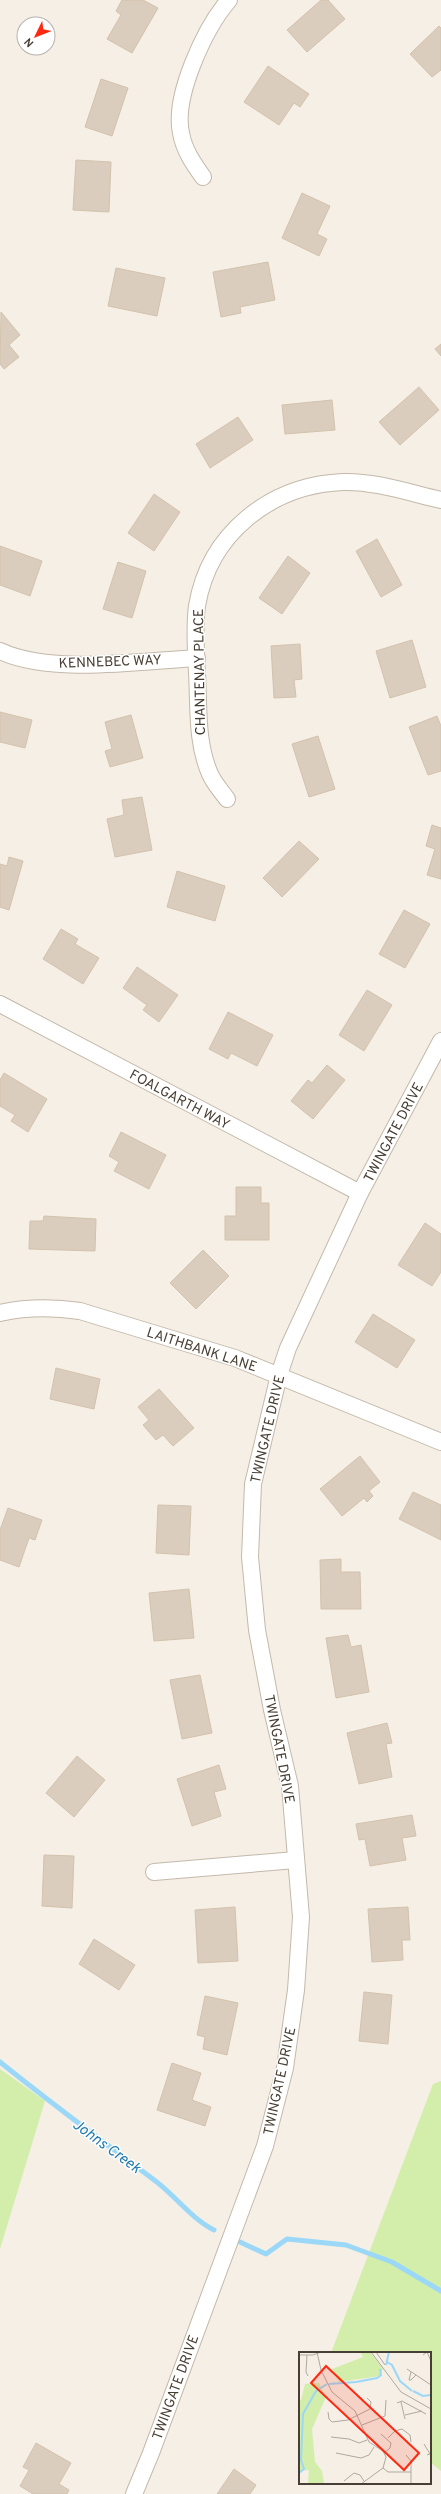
<svg xmlns="http://www.w3.org/2000/svg" width="441" height="2494" viewBox="0 0 441 2494" font-family="Overpass,sans-serif">
  <rect width="100%" height="100%" fill="#f5efe6"/>
  <g fill="#d3edaa">
    <polygon points="0,2069 45,2101 0,2249"/>
    <polygon points="441,2081 441,2471 430,2462 430,2353 331,2353 433,2084"/>
  </g>
  <g fill="none" stroke-linecap="round" stroke-linejoin="round">
    <g stroke="#9bd8f8" stroke-width="5">
      <path d="M0 2062C52 2104 105 2143 158 2183 177 2198 192 2219 214 2230"/>
      <polyline points="240,2242 266,2254 287,2239 346,2245 392,2262 441,2291"/>
    </g>
  </g>
  <g fill="#dbcdbd" stroke="#d3c2ac">
    <polygon points="122,0 143,0 158,8 132,53 107,39 121,15 116,11"/>
    <polygon points="321,0 328,0 345,19 307,52 287,30"/>
    <polygon points="439,26 441,28 441,70 432,77 410,54"/>
    <polygon points="268,66 309,94 300,107 294,103 279,125 244,102"/>
    <polygon points="101,79 128,88 112,136 85,127"/>
    <polygon points="76,160 111,162 109,212 73,210"/>
    <polygon points="302,193 330,206 317,234 327,239 319,256 282,238"/>
    <polygon points="268,262 275,300 240,307 241,313 221,317 213,272"/>
    <polygon points="116,268 165,278 157,316 108,306"/>
    <polygon points="1,312 20,335 9,345 19,357 4,369 0,364"/>
    <polygon points="441,344 441,356 435,349"/>
    <polygon points="419,387 439,410 400,445 379,422"/>
    <polygon points="332,400 335,430 285,434 282,405"/>
    <polygon points="238,417 253,440 210,468 196,444"/>
    <polygon points="154,494 180,512 154,551 128,533"/>
    <polygon points="377,539 402,585 381,597 356,551"/>
    <polygon points="0,546 42,561 30,596 0,585"/>
    <polygon points="288,556 310,573 282,614 259,598"/>
    <polygon points="118,562 146,571 132,618 103,609"/>
    <polygon points="412,640 426,687 390,698 376,651"/>
    <polygon points="300,644 302,679 294,680 296,697 274,698 271,646"/>
    <polygon points="0,712 32,720 25,748 0,742"/>
    <polygon points="131,715 143,758 110,767 105,751 112,749 105,722"/>
    <polygon points="437,716 441,726 441,771 428,775 409,727"/>
    <polygon points="318,736 335,789 309,797 292,744"/>
    <polygon points="142,797 152,850 115,857 107,819 124,815 122,800"/>
    <polygon points="432,825 441,828 441,879 427,875 435,849 426,846"/>
    <polygon points="299,841 319,859 282,897 263,878"/>
    <polygon points="9,857 23,861 9,910 0,907 0,864 7,866"/>
    <polygon points="177,871 225,886 215,921 167,907"/>
    <polygon points="404,910 430,924 405,968 379,954"/>
    <polygon points="61,929 78,939 75,944 99,958 83,984 43,959"/>
    <polygon points="137,967 178,995 159,1022 143,1010 147,1005 123,988"/>
    <polygon points="367,990 392,1005 364,1051 339,1035"/>
    <polygon points="228,1012 273,1035 257,1066 231,1053 228,1059 209,1049"/>
    <polygon points="327,1065 345,1080 313,1119 291,1101 308,1080 312,1083"/>
    <polygon points="4,1073 47,1099 28,1132 11,1121 15,1115 0,1106 0,1080"/>
    <polygon points="121,1132 166,1155 149,1189 114,1171 119,1162 109,1156"/>
    <polygon points="236,1187 261,1187 261,1203 269,1203 269,1240 225,1240 225,1216 236,1216"/>
    <polygon points="44,1216 96,1219 95,1251 29,1249 30,1221 43,1221"/>
    <polygon points="425,1223 441,1234 441,1272 432,1286 398,1265"/>
    <polygon points="203,1250 229,1276 196,1309 170,1283"/>
    <polygon points="373,1314 415,1340 397,1368 355,1342"/>
    <polygon points="56,1368 100,1379 94,1409 50,1399"/>
    <polygon points="159,1389 194,1428 173,1446 163,1435 156,1440 143,1425 149,1420 138,1407"/>
    <polygon points="360,1456 380,1482 369,1491 373,1496 367,1502 364,1498 342,1516 320,1489"/>
    <polygon points="413,1492 441,1505 441,1540 399,1519"/>
    <polygon points="158,1505 191,1506 189,1555 156,1553"/>
    <polygon points="8,1508 42,1520 35,1540 29,1538 19,1567 0,1560 0,1530"/>
    <polygon points="341,1559 341,1572 360,1572 361,1609 321,1609 320,1560"/>
    <polygon points="189,1589 194,1638 154,1641 149,1593"/>
    <polygon points="348,1635 351,1647 361,1645 369,1692 336,1698 326,1638"/>
    <polygon points="200,1675 212,1733 182,1739 170,1680"/>
    <polygon points="387,1723 392,1743 386,1744 392,1777 359,1784 347,1733"/>
    <polygon points="77,1756 105,1780 74,1817 46,1793"/>
    <polygon points="219,1765 226,1789 214,1792 221,1816 192,1826 177,1779"/>
    <polygon points="412,1815 416,1836 402,1838 406,1860 370,1866 365,1839 359,1840 356,1824"/>
    <polygon points="44,1855 74,1856 72,1908 42,1906"/>
    <polygon points="235,1907 238,1961 198,1963 195,1910"/>
    <polygon points="408,1907 410,1940 402,1940 403,1960 372,1962 368,1909"/>
    <polygon points="94,1939 135,1965 119,1990 79,1964"/>
    <polygon points="364,1992 392,1995 388,2044 359,2041"/>
    <polygon points="205,1996 238,2003 227,2055 203,2049 205,2037 197,2035"/>
    <polygon points="172,2063 201,2073 192,2100 211,2107 205,2126 157,2110"/>
    <polygon points="36,2443 71,2463 59,2484 69,2490 67,2494 33,2494 20,2486 29,2470 23,2467"/>
    <polygon points="234,2469 256,2485 250,2494 217,2494"/>
  </g>
  <g fill="none" stroke-linecap="round" stroke-linejoin="round">
    <g stroke="#c4b9aa" stroke-width="18">
      <g id="minor">
        <path d="M203 177C193 163 184 150 181 133 173 96 205 28 229 0"/>
        <path d="M0 651C51 675 141 661 197 658"/>
        <path d="M227 799C221 791 214 783 210 774 196 742 199 707 197 673 196 652 194 627 197 606 209 534 270 485 343 482 375 481 410 493 441 500"/>
        <polyline points="0,1004 360,1193"/>
        <path d="M0 1313C27 1307 52 1307 80 1311L235 1358 441 1442"/>
        <polyline points="154,1872 296,1860"/>
        <polyline points="134,2494 151,2453 265,2146 285,2068 296,1990 301,1917 290,1786 272,1710 257,1630 250,1557 253,1484 279,1375 288,1348 360,1193 441,1041"/>
      </g>
    </g>
    <use href="#minor" stroke="#fff" stroke-width="16"/>
  </g>
  <g text-anchor="middle" stroke-width="3" stroke-linejoin="round" paint-order="stroke">
    <g font-size="14" fill="#483f34" stroke="#fff">
      <text transform="translate(110 661) rotate(-2)" y="5">KENNEBEC WAY</text>
      <text transform="translate(199 672) rotate(-91)" y="5">CHANTENAY PLACE</text>
      <text transform="translate(180 1099) rotate(28)" y="5">FOALGARTH WAY</text>
      <text transform="translate(393 1132) rotate(-62)" y="5">TWINGATE DRIVE</text>
      <text transform="translate(202 1349) rotate(18)" y="5">LAITHBANK LANE</text>
      <text transform="translate(267 1429) rotate(-77)" y="5">TWINGATE DRIVE</text>
      <text transform="translate(280 1749) rotate(79)" y="5">TWINGATE DRIVE</text>
      <text transform="translate(279 2081) rotate(-78)" y="5">TWINGATE DRIVE</text>
      <text transform="translate(175 2387) rotate(-70)" y="5">TWINGATE DRIVE</text>
    </g>
    <g font-size="15" font-style="italic" fill="#1f7aae" stroke="#fff">
      <text transform="translate(107 2146) rotate(36)" y="5">Johns Creek</text>
    </g>
  </g>
  <g transform="translate(299 2352)">
    <rect width="132" height="132" fill="#f5efe6"/>
    <path d="M61 0H71L84 17 81 24 40 30 33 17 64 5ZM20 31 27 45 13 77 16 110 23 119 25 132H9L10 118 0 119V48H2L6 32Z" fill="#d3edaa"/>
    <path fill="none" stroke="#9bd8f8" stroke-width="2" d="M88 10 93 13 101 29 113 39M87 13 90 0M30 32 57 30 78 26 82 23 81 17M114 39 124 44 132 43M0 121 5 117 2 108 4 62 17 39 28 32"/>
    <path fill="none" stroke="#b0a99f" stroke-width="1" d="M18 0 22 18 33 40 56 59 70 90 84 99 87 105 84 116 62 132M72 0 102 40 132 57M77 0 86 13M0 3H14L22 0M8 3 7 20 9 24M124 3 128 0 132 9M108 17 132 33M112 20 110 28H112L117 23M102 50 106 67M98 51 103 49 127 62M29 60 30 67 33 70 49 68 71 57 72 50 68 46M106 63 123 59M63 73 86 64 87 48M82 82 92 91 91 96 85 101M32 85 50 87 60 91 68 88M89 86 96 79 103 77 111 83 112 90M125 92 131 102 128 103M37 101 62 106 70 103 75 95M107 103 112 109V132M84 116 89 120H112M45 129 55 121 61 123 65 129"/>
    <path fill="#ff2812" fill-opacity="0.15" stroke="#ff2812" stroke-width="2" d="M27 14 120 101 105 118 12 31Z"/>
    <rect width="132" height="132" fill="none" stroke="#483f34" stroke-width="2"/>
  </g>
  <g transform="translate(36 36) rotate(227)"><circle r="19" fill="#ffffff" stroke="#b6b2ae"/>
  <path d="M0-3L7 15L0 10L-7 15Z" fill="#ff2812"/>
  <text y="-6" font-size="11" font-weight="bold" text-anchor="middle" fill="#483f34">N</text>
  </g>
</svg>
